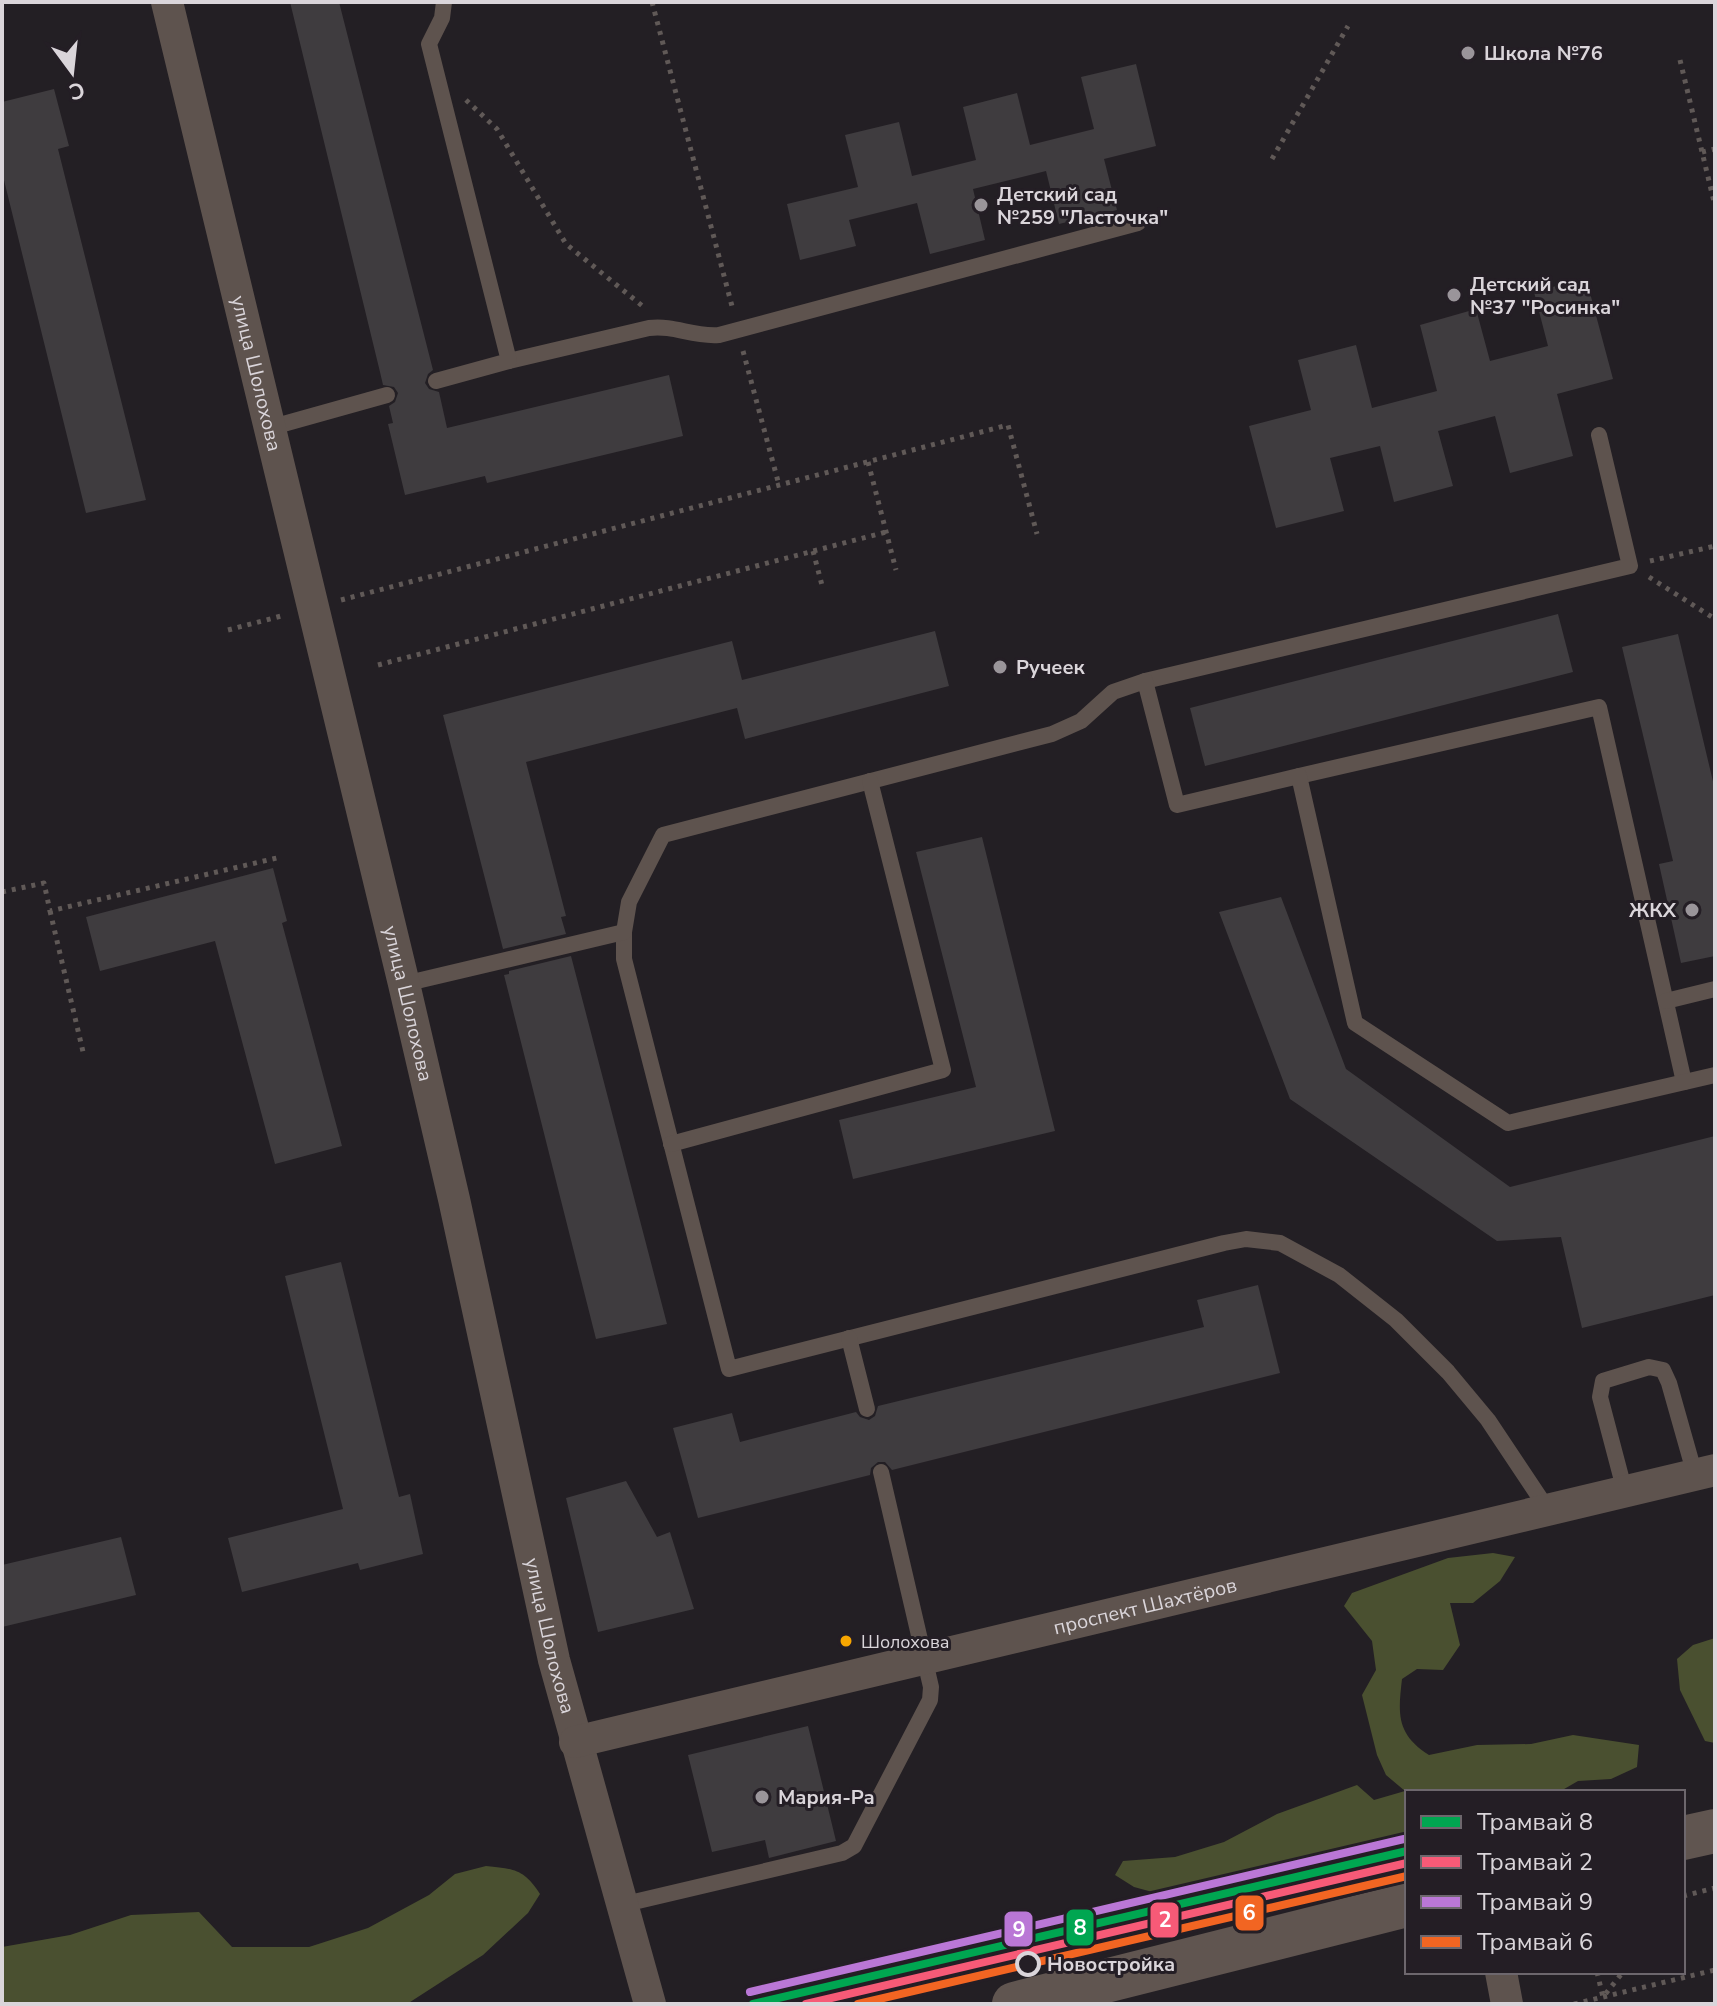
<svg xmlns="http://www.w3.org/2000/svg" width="1717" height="2006" viewBox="0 0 1717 2006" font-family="'Nunito Sans',sans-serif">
  <rect width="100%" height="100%" fill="#231f24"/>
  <g fill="#4a5030">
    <path d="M1493 1553 1515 1557 1500 1581 1473 1603H1450L1460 1645 1443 1670 1417 1669 1402 1679C1398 1714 1396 1734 1429 1755L1477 1745 1531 1744 1573 1735 1639 1745 1637 1767 1611 1779 1578 1781 1559 1792H1407V1838L1167 1896 1134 1887 1115 1875 1123 1861 1175 1857 1224 1842 1277 1814 1357 1785 1374 1800 1405 1791 1386 1775 1377 1755 1362 1695 1376 1670 1372 1641 1344 1606 1352 1593 1448 1558Z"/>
    <polygon points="1715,1638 1715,1743 1705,1741 1680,1690 1677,1659 1693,1645"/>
    <path d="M486 1866C514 1869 524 1869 540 1894L528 1913 483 1955 407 2004H2V1947L70 1935 131 1915 199 1912 232 1947H309L368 1928 429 1895 455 1874Z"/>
  </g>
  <g fill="#3f3c3f">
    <polygon points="290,2 339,2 433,370 428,374 425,383 429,389 439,392 447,428 669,375 683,436 487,483 485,476 405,495 388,424 393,423 389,406 395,402 398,393 394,387 383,385 380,372"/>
    <polygon points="1136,64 1156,146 1104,159 1117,210 1059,224 1046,171 973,189 985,240 930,254 917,203 849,220 856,246 800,260 787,204 858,187 845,135 899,122 912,176 976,160 963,107 1017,93 1030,145 1094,129 1081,77"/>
    <polygon points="54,89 69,146 58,149 146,500 86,513 2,172 2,102"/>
    <polygon points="1586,278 1613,379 1557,394 1573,456 1510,473 1495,416 1438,431 1453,486 1394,502 1380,446 1330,458 1344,511 1276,528 1249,426 1311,410 1298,360 1356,345 1372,408 1437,391 1420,325 1476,309 1490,361 1548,346 1534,292"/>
    <polygon points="1558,614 1573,672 1205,766 1190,708"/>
    <polygon points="935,631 949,686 745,739 737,708 526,762 566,916 561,917 566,934 503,949 443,715 732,641 742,680"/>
    <polygon points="1678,634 1715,790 1715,956 1681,963 1659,864 1673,861 1622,647"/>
    <polygon points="982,837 1055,1131 853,1179 839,1120 976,1087 916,852"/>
    <polygon points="273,868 287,921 282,923 342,1146 275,1164 215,941 100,971 86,917"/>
    <polygon points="1281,897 1346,1069 1510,1187 1715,1136 1715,1295 1582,1328 1561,1237 1497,1241 1290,1099 1219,912"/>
    <polygon points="571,956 667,1324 596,1339 504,975 509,974 509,971"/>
    <polygon points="341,1262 399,1497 410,1494 423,1554 360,1570 358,1563 242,1592 228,1538 343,1509 285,1276"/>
    <polygon points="1258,1285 1280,1373 892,1470 885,1462 878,1462 871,1468 870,1475 698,1518 673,1428 732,1413 740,1442 856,1412 860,1417 869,1420 875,1416 878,1406 1204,1327 1197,1300"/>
    <polygon points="626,1481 657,1537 670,1532 694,1609 598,1632 566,1498"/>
    <polygon points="121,1537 136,1595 2,1627 2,1565"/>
    <polygon points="808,1726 836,1841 769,1858 765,1840 712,1852 688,1755"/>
  </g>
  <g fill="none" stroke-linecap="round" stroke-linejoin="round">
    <g stroke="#605957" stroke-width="5" stroke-dasharray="4 6" stroke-linecap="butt">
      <polyline points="652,2 733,310"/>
      <polyline points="1680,60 1715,206"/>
      <polyline points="466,100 497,129 566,244 645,308"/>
      <polyline points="1702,152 1715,149"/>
      <polyline points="1272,159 1348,26"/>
      <polyline points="743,351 779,485"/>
      <polyline points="868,462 896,570"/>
      <polyline points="813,551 823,589"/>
      <polyline points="1650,561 1715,546"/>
      <polyline points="1649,577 1715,619"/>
      <polyline points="341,600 1008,425 1037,534"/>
      <polyline points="228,630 285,615"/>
      <polyline points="378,665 886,532"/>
      <polyline points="2,892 44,883 50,911 281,857"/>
      <polyline points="50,911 84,1056"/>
      <polyline points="1683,1896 1715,1888"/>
      <polyline points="1597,1972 1603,1997 1623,1972"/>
      <polyline points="1574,2004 1715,1970"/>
    </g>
    <g stroke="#5e534e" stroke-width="16">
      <path d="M509 361 649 328C676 325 691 337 719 335L1138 223"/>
      <polyline points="436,381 509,361 429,44 442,18 444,2"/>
      <polyline points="269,428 387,395"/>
      <polyline points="1145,681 1630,566 1599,435"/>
      <polyline points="1299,776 1599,707 1684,1082"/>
      <polyline points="624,932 624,959 729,1369 1224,1243 1246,1239 1280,1243 1339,1275 1396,1320 1448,1372 1488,1420 1548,1510"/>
      <polyline points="404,984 624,932 629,902 663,835 1052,734 1081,721 1113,692 1145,681 1177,805 1299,776 1355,1023 1508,1123 1715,1075"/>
      <polyline points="1666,1001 1715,989"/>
      <polyline points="671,1144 943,1070 870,781"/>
      <polyline points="849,1338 867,1409"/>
      <polyline points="1625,1492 1600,1397 1603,1381 1649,1367 1663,1370 1669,1383 1695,1475"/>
      <polyline points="621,1905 842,1853 854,1846 930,1700 931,1687 881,1472"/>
    </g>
    <g stroke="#5e534e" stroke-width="32">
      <path id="s1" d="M167 2 404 984 454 1199 554 1660 650 2004"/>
      <path id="s2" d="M575 1742 1715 1470"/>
      <polyline points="1501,1972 1507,2004"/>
    </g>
    <g stroke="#605550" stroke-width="44">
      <polyline points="1683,1838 1715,1831"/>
      <polyline points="1014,2004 1407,1905"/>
    </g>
    <g stroke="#241e25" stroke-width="14">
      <polyline id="tram-1" points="753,2004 1407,1851"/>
    </g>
    <g stroke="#241e25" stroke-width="14">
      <polyline id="tram-2" points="806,2004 1407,1863"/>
    </g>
    <g stroke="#241e25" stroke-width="14">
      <polyline id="tram-3" points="750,1992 1404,1839"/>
    </g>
    <g stroke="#241e25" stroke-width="14">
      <polyline id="tram-4" points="858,2004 1407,1876"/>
    </g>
    <use href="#tram-1" stroke="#00a651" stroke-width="8"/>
    <use href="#tram-2" stroke="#f75a77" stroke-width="8"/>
    <use href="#tram-3" stroke="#ba77d6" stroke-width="8"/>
    <use href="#tram-4" stroke="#f26522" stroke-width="8"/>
  </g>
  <g fill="#9a959a" stroke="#241e25" stroke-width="3">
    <circle cx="1468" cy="53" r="8"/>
    <circle cx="981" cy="205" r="8"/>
    <circle cx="1454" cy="295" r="8"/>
    <circle cx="1000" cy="667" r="8"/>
    <circle cx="1692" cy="910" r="8"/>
    <circle cx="762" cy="1797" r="8"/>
  </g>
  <circle fill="#f7a600" stroke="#241e25" stroke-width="3" cx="846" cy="1641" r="7"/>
  <circle fill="#241e25" stroke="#dad5da" stroke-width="4" cx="1028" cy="1964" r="11"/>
  <g text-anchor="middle" stroke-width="6" stroke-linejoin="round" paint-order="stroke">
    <g font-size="18" fill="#dad5da" stroke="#241e25" text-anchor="start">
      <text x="861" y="1648">Шолохова</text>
    </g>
    <g font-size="20" font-weight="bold" fill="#dad5da" stroke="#241e25" text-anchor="start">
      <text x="1484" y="60">Школа №76</text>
      <text x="997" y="201">Детский сад<tspan x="997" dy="23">№259 "Ласточка"</tspan></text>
      <text x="1470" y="291">Детский сад<tspan x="1470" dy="23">№37 "Росинка"</tspan></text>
      <text x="1016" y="674">Ручеек</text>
      <text x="1676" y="917" text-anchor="end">ЖКХ</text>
      <text x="778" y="1804">Мария-Ра</text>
    </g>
    <g font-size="20" fill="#dad5da" stroke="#241e25">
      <text dy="7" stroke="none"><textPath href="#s1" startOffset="382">улица Шолохова</textPath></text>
      <text dy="7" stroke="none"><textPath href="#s1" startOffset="1030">улица Шолохова</textPath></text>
      <text dy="7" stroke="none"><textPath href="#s2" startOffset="586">проспект Шахтёров</textPath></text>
      <text dy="7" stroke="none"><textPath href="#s1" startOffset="1678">улица Шолохова</textPath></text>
    </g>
    <g font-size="20" font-weight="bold" fill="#dad5da" stroke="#241e25" text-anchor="start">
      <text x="1047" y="1971">Новостройка</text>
    </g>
  </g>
  <g stroke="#241e25" stroke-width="3">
    <rect x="1234" y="1894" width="31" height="38" rx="8" fill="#f26522"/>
    <rect x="1149" y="1901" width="31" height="38" rx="8" fill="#f75a77"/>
    <rect x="1065" y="1908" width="30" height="39" rx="8" fill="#00a651"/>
    <rect x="1003" y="1910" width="31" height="38" rx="8" fill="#ba77d6"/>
  </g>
  <g font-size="22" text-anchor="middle" font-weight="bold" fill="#fff">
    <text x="1249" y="1920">6</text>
    <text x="1165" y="1927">2</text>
    <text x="1080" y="1935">8</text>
    <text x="1019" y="1937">9</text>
  </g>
  <rect width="1717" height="2006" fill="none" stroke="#dad5da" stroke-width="8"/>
  <rect x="1405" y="1790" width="280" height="184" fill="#241e25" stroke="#6d676d" stroke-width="2"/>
  <rect x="1421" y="1816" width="40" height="12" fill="#00a651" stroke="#6d676d" stroke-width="2"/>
  <text x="1477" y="1830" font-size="24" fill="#dad5da">Трамвай 8</text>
  <rect x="1421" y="1856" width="40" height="12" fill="#f75a77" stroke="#6d676d" stroke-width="2"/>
  <text x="1477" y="1870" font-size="24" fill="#dad5da">Трамвай 2</text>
  <rect x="1421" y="1896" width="40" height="12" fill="#ba77d6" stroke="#6d676d" stroke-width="2"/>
  <text x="1477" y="1910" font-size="24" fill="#dad5da">Трамвай 9</text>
  <rect x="1421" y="1936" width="40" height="12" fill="#f26522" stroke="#6d676d" stroke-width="2"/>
  <text x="1477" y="1950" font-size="24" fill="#dad5da">Трамвай 6</text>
  <g transform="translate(72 72) rotate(165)" stroke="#241e25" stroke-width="6" paint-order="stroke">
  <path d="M0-6L14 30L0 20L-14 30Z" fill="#dad5da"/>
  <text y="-12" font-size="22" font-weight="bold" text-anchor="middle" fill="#dad5da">С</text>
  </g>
</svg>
